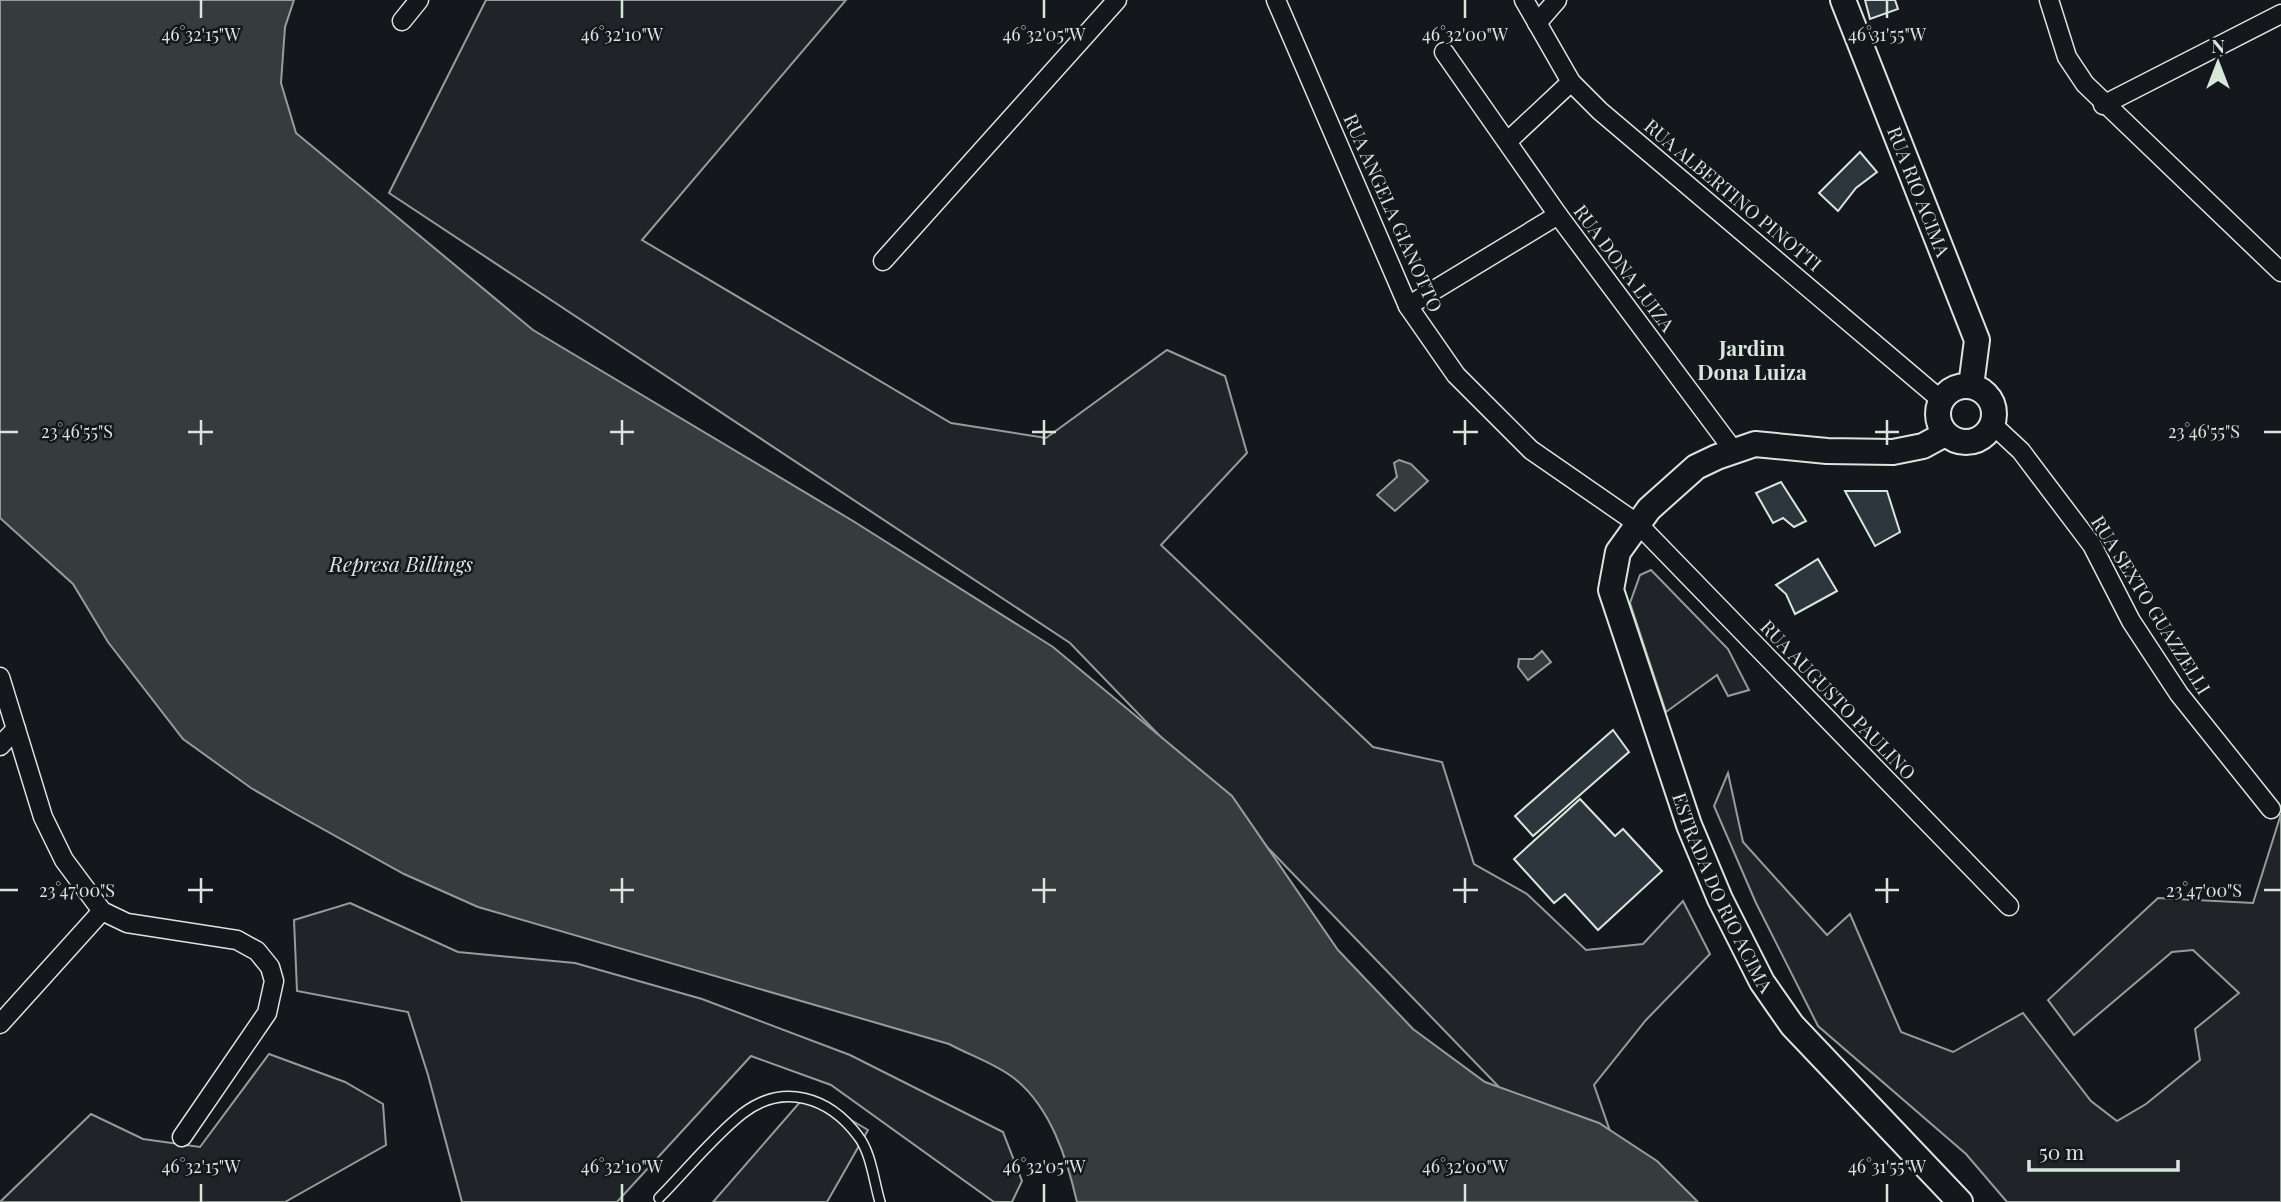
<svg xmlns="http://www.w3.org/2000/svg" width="2281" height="1202" viewBox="0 0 2281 1202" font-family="'Playfair Display',serif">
  <rect width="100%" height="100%" fill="#14181c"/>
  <g fill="#202428" stroke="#939e99" stroke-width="2">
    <polygon points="486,0 846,0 642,240 951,423 1046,438 1167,350 1225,376 1247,453 1161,545 1373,747 1442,762 1474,864 1527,894 1586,950 1643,944 1683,901 1710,954 1646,1020 1594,1085 1611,1134 1553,1143 1070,643 389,193"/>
    <polygon points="1651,570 1728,649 1749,690 1728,696 1717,675 1666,712 1630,603 1640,575"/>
    <polygon points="1728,773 1743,842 1827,935 1850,914 1901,1032 1953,1052 2023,1013 2091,1101 2117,1121 2146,1104 2200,1060 2195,1029 2239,993 2193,950 2172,952 2074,1035 2048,1000 2158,898 2253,903 2281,814 2281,1202 2007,1202 1966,1154 1818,1026 1756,903 1714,806"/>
    <polygon points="350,903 458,952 575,963 702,999 850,1055 1003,1132 1022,1181 1012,1202 994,1202 831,1085 751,1056 617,1202 462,1202 428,1075 408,1012 297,991 294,920"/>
    <polygon points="269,1054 345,1082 383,1104 386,1145 285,1202 0,1202 91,1114 143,1139 200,1147"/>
    <polygon points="807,1094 868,1130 827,1202 713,1202"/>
  </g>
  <g fill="#363b3e" stroke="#939e99" stroke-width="2">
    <path d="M0 0H294L285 27 281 83 296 133 533 330 853 521 1053 647 1232 796 1338 950 1413 1029 1485 1082 1599 1123 1657 1161 1698 1202H1077C1067 1159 1051 1108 1015 1079 997 1064 969 1055 949 1044L478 907 404 874 294 813 251 788 183 739 108 642 73 584 0 518Z"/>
    <polygon points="1399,460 1411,464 1428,481 1395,511 1377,495 1397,477 1394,463"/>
    <polygon points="1542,651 1551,662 1528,680 1518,667 1519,659 1533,659"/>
  </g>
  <g fill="#2c363c" stroke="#d8e6dc" stroke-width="2">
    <polygon points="1865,0 1895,0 1898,9 1870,19"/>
    <polygon points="1860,152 1877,172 1856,188 1838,211 1819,193"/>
    <polygon points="1781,482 1806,521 1794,527 1783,518 1773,523 1756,493"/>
    <polygon points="1845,491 1887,491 1900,532 1875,546"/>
    <polygon points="1818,559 1837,591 1795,614 1786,594 1776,585"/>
    <polygon points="1613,730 1629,752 1533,836 1515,816"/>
    <polygon points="1580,799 1615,836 1623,829 1662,871 1598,930 1565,894 1554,903 1514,859"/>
  </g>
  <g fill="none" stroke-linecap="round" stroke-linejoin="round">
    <g stroke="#d8e6dc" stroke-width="12">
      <path id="lane" d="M659 1198C686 1171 712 1138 742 1114 783 1082 829 1097 858 1136 871 1152 874 1182 880 1202"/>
    </g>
    <g stroke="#d8e6dc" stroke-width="21">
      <g id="street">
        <polyline points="1276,0 1408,306 1456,375 1531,450 1638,524 2009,906"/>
        <polyline points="1524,0 1571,82 1600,111 1941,400"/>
        <polyline points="2049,0 2067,57 2085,84 2281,272"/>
        <polyline points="402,21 419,0"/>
        <polyline points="1537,23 1557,0"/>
        <polyline points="1444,52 1558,215 1734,451"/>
        <polyline points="2103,105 2281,14"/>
        <polyline points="1508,141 1571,82"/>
        <polyline points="883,261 1117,0"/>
        <polyline points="1408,306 1558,215"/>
        <polyline points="1992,424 2021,451 2092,545 2131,621 2179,694 2271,809"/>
        <polyline points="0,677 43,817 64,860 102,911 127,923 237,940 257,951 270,967 274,981 267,1013 182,1137"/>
        <polyline points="0,746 16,729"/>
        <polyline points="0,1024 102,911"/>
      </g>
    </g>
    <g stroke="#d8e6dc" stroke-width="28">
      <g id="secondary">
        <path id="s1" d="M1843 0 1977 340 1971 386"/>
        <circle cx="1966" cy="414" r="28"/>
        <path id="s2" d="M1945 434 1923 446 1893 452 1827 451 1755 444 1717 457 1696 467 1649 509 1618 552 1611 590 1689 825 1720 899 1762 982 1792 1025 1960 1202"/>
      </g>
    </g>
    <use href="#lane" stroke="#14181c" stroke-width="9"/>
    <use href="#street" stroke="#14181c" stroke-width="18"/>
    <use href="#secondary" stroke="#14181c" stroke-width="24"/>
  </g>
  <path fill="none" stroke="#d8e6dc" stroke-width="2.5" d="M201 0V18M622 0V18M1044 0V18M1465 0V18M1887 0V18M201 420V445M622 420V445M1044 420V445M1465 420V445M1887 420V445M0 432H18M188 432H213M610 432H634M1032 432H1056M1453 432H1478M1875 432H1899M2264 432H2281M201 878V903M622 878V903M1044 878V903M1465 878V903M1887 878V903M0 890H18M188 890H213M610 890H634M1032 890H1056M1453 890H1478M1875 890H1899M2264 890H2281M201 1184V1202M622 1184V1202M1044 1184V1202M1465 1184V1202M1887 1184V1202"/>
  <g text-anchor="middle" stroke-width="5" stroke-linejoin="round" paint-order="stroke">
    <g font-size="19" fill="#d8e6dc" stroke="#14181c">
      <text dy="7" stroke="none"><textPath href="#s1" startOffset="206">RUA RIO ACIMA</textPath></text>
      <text transform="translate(1733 195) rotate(40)" y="7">RUA ALBERTINO PINOTTI</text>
      <text transform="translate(1393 213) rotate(66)" y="7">RUA ANGELA GIANOTTO</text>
      <text transform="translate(1624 268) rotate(53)" y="7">RUA DONA LUIZA</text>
      <text transform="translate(2151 605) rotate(58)" y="7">RUA SEXTO GUAZZELLI</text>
      <text transform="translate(1838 700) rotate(46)" y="7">RUA AUGUSTO PAULINO</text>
      <text dy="7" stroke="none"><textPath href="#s2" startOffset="735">ESTRADA DO RIO ACIMA</textPath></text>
    </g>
    <g font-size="21" font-weight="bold" fill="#d8e6dc" stroke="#14181c">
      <text x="1752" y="356">Jardim<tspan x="1752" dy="24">Dona Luiza</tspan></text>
    </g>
    <g font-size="21" font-style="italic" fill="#d8e6dc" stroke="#14181c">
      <text x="401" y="572">Represa Billings</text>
    </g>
  </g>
  <g font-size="18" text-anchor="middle" fill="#d8e6dc" stroke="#14181c" stroke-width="5" stroke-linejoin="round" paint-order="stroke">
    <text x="201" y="41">46°32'15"W</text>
    <text x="622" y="41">46°32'10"W</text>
    <text x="1044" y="41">46°32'05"W</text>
    <text x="1465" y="41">46°32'00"W</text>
    <text x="1887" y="41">46°31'55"W</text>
    <text x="77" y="438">23°46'55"S</text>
    <text x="2204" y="438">23°46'55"S</text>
    <text x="77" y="897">23°47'00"S</text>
    <text x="2204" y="897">23°47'00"S</text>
    <text x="201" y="1173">46°32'15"W</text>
    <text x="622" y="1173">46°32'10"W</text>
    <text x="1044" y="1173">46°32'05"W</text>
    <text x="1465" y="1173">46°32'00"W</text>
    <text x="1887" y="1173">46°31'55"W</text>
  </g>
  <g transform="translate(2218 63)" stroke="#14181c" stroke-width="5" paint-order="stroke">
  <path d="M0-5L12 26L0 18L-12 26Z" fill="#d8e6dc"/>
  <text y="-10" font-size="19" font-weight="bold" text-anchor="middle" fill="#d8e6dc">N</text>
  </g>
  <path d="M2029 1160v10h149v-10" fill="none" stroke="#d8e6dc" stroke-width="3.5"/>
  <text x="2039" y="1160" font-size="21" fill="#d8e6dc" stroke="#14181c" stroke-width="5" paint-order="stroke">50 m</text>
</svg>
